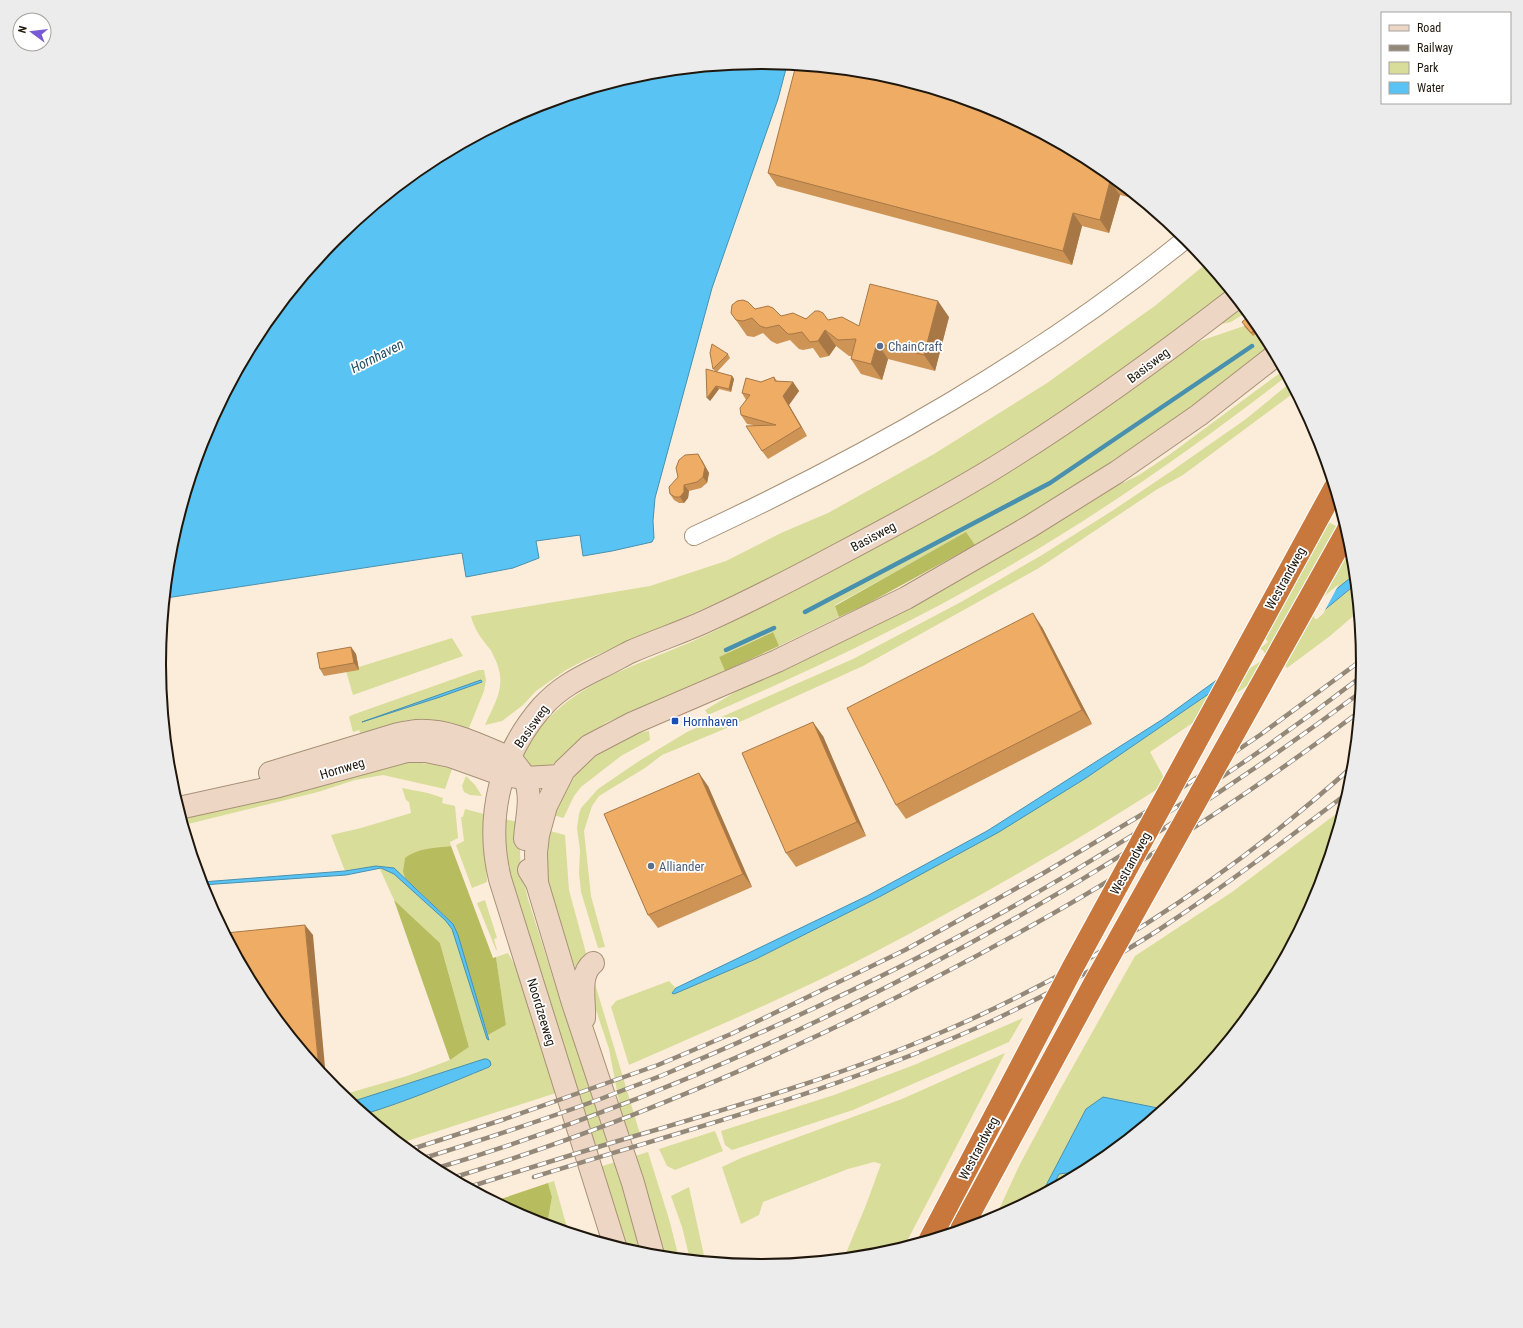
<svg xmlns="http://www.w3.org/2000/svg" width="1523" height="1328" viewBox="0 0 1523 1328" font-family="'Roboto Condensed',sans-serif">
  <rect width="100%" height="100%" fill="#fceddb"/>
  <g fill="#d8dd99" fill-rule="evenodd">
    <path d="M1207 263 1230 290 1085 397 982 465 854 537 778 575 652 632 587 659 566 670 536 691 523 705 502 721 485 725C495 702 507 687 496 661 494 657 492 651 489 648 481 638 474 629 471 616L650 586 726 561 781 533 828 513 934 454 1047 383 1156 305Z"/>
    <polygon points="1244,308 1247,312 1231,322 1217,325 1239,310"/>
    <path d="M1244 326 1262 329 1271 347C1178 419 1078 487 975 545L966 533 835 605 839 617 779 646 772 632 719 657 725 671 607 722 580 741 558 761 549 766 532 770 523 757C555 684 638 667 704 636 722 628 738 618 755 609L1149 375 1200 341Z"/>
    <path d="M1284 370 1287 376C1195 447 1100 514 999 572 906 626 807 672 708 715L705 710 754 681 1100 494 1139 475 1169 455Z"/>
    <polygon points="1290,383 1295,392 1183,475 1156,490 1039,568 863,666 722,730 662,755 645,768 599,796 592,806 584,831 591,896 605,947 598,948 581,892 579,873 580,850 577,828 579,814 581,808 598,789 639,761 687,732 853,659 961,602 1042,555 1115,509 1173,470 1246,419"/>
    <path d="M1330 474 1352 547 1355 574 1312 609 1317 617 1356 584 1358 612 1330 636 1287 668 1282 662 1150 752 1167 783C1072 844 973 901 873 953 794 994 711 1029 629 1065L611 1007 616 1001 669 981 676 988 673 991 674 994 756 959 881 896 1086 778 1263 657 1258 650 1268 642 1252 620Z"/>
    <polygon points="452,638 463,656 353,695 346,671"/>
    <path d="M479 670H484L486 680 484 691 469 728C457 727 445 722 433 720 408 715 384 727 361 735L359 730 353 732 349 717 352 715ZM481 680 482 682 440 697 362 722Z"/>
    <path d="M649 731 650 740 621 756 581 787 574 796 564 817 563 818 554 815C565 788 580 763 605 747 610 744 614 740 618 739 628 735 639 733 649 731Z"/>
    <polygon points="411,762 430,764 452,769 445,789 383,775 355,780 318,792 184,825 181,813 391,765"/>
    <polygon points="466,776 475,785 482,796 470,795 464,792 462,786"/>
    <path d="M402 788 428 793 443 798 442 803 455 806 458 838 450 842 451 846 420 851 403 872 405 878C389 861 364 868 345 871L331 835 361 828 411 813 409 802 406 800Z"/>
    <polygon points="1344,808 1318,895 1262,999 1187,1090 1163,1109 1151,1106 1086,1109 1042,1193 995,1218 1019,1166 1057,1095 1135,956 1232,892"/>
    <polygon points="465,809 484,814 487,882 472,888 456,845 464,841 461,817 463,817"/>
    <polygon points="504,819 523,823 520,853 521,870 528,899 565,1016 593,1090 597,1110 608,1146 595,1151 505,859"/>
    <polygon points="550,831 565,835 569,890 586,953 577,969 575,968 548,882 548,847"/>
    <polygon points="379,867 394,874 445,920 452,929 487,1039 490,1039 488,1035 506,1025 496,957 508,953 521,976 556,1093 401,1143 365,1114 439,1088 489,1067 398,1088 351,1102 342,1095 407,1076 450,1060 469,1047 440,943 394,900"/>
    <polygon points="485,900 497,938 494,939 497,950 496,950 477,903"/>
    <polygon points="593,977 640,1134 628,1138 623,1122 609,1049 590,992"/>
    <polygon points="1023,1018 1009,1042 853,1110 732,1150 725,1145 721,1131 834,1095 914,1065"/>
    <polygon points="1005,1053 904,1247 879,1254 844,1258 866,1205 881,1164 874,1162 848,1169 763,1202 759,1215 741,1224 722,1167 741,1158 902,1099"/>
    <polygon points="715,1131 723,1151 675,1170 667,1166 659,1149"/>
    <polygon points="648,1152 669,1219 679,1258 663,1256 635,1156"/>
    <polygon points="619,1161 643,1254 627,1249 616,1221 599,1167"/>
    <polygon points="1076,1172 1079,1173 1052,1188 1059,1174"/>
    <polygon points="554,1181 568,1231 547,1225 552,1197 548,1183"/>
    <polygon points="689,1187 705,1260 690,1259 682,1227 671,1196"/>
  </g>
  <g fill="#b7bc5e">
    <polygon points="966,532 975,545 867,604 839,617 835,606"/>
    <polygon points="773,632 779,646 725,671 719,657"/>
    <path d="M451 846 493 958 496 957 506 1025 488 1035 455 929 449 920 405 878 403 872 405 858C417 848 436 848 451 846Z"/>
    <polygon points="394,900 440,943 469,1047 450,1060"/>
    <polygon points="548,1183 552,1197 547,1225 531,1220 495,1201"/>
  </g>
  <g fill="#59c4f3" stroke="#4890ae">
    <polygon points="762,62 787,65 778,99 712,288 655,498 653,521 654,538 652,542 612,551 583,556 580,535 536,541 539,558 513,568 466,577 462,553 166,598 171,546 205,433 261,329 336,238 427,163 531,108 644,74"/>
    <polygon points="1355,574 1356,584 1316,617 1312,609"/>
    <polygon points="1258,650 1264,656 1086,778 999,832 881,896 756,959 674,994 672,993 676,988 867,896 987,831 1163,719"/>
    <polygon points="481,680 482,682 440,697 362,722"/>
    <polygon points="376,866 394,868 453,924 458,935 489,1040 487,1039 452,929 445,920 394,874 381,868 346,875 202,885 202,882 345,871"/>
    <path d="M484 1059H487L490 1061 491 1065 489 1067C448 1084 407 1101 365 1114L351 1102Z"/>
    <polygon points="1103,1097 1163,1109 1096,1165 1079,1173 1076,1172 1059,1174 1052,1188 1042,1193 1086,1109"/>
  </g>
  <g fill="#fceddb">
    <polygon points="1333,483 1344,521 1336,526 1330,523 1323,515"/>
    <polygon points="1339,584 1323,614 1317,619 1315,619 1310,608"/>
    <polygon points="1257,648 1263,650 1266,656 1265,658 1207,698 1219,675"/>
  </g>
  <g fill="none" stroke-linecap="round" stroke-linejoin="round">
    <g stroke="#4890ae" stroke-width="4.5">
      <polyline points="805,612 1050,483 1252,346"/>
      <polyline points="726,650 774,628"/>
    </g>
    <g stroke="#a79175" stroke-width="20">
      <path id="street" d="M694 536C868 455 1037 360 1187 238"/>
    </g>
    <g stroke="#a79175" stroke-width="24">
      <g id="secondary">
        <path d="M510 758C515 764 522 771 525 779 533 799 526 819 525 839"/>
        <path d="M270 773 398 734C404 733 410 732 417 731 449 729 481 746 510 758"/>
        <polyline points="179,808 279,786 407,751 426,751 450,756 503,775 525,778 560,776"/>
        <polyline points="529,870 537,883 573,1003 633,1183 653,1255"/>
        <polyline points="537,883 536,853 538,835 546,806 564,770 589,746 633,723 777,661 906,598 1029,527 1117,472 1199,415 1276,355"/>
        <path d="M584 1018C585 1000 578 975 593 963"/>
        <path d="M615 1246 500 879C485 818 500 755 542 707 559 688 577 679 599 668 610 663 620 657 630 652 655 641 680 633 704 622 748 602 791 580 834 557 887 529 940 501 991 470 1076 418 1157 359 1236 298"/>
      </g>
    </g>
    <g stroke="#fff" stroke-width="24">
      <polyline id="highway" points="961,1229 971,1211"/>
    </g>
    <use href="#street" stroke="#fff" stroke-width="18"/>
    <use href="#secondary" stroke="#eed6c5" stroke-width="22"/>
    <use href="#highway" stroke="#c8783d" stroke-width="22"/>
    <g stroke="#948879" stroke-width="4.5">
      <g id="rail">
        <polyline points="409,1150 505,1119 658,1065 731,1034 905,950 1042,874 1146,812 1260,735 1363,659"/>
        <path d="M421 1159C482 1140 543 1120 603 1098 623 1090 643 1083 663 1075 779 1026 895 973 1005 911 1129 841 1249 763 1362 676"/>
        <path d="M434 1169C769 1068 1081 901 1361 692"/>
        <path d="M534 1177C689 1129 848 1088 996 1019 1052 992 1108 963 1160 929 1225 886 1287 839 1349 792"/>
        <path d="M452 1178C566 1143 676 1100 784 1051 987 959 1181 846 1359 712"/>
        <path d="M469 1187C532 1167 596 1147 659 1129 750 1102 841 1075 928 1038 1085 973 1227 879 1353 766"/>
      </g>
    </g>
    <use href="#rail" stroke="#fff" stroke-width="3" stroke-dasharray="9" stroke-linecap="butt"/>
    <g stroke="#fff" stroke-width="24" stroke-linecap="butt">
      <g id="highway-bridge">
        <polyline points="971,1211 1095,982 1347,531"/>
        <polyline points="930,1239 1073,967 1334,489"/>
      </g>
    </g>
    <use href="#highway-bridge" stroke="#c8783d" stroke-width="22"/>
  </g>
  <g fill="#cd9456">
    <polygon points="1096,164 1141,200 1120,195 1109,233 1082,226 1072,265 777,186 768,173"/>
    <polygon points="755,309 781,316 828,320 859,326 949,317 935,371 888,359 882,380 861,374 851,359 851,356 849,356 836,346 829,356 820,358 813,348 803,350 799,349 790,340 777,344 771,341 763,333 754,337 747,336 731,313"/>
    <polygon points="1250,315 1262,329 1253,336 1244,326"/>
    <polygon points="728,354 730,358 717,372 732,376 734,379 731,392 719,389 710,401 715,371 713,369"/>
    <polygon points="774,377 777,381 793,382 799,391 789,405 807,436 768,459 762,451 753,425 747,424 741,415 746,400 742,393 761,382"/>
    <polygon points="702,460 709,473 707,483 701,488 689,491 688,498 684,503 679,503 674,500 670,494"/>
    <polygon points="1042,627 1092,724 906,819 896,805"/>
    <polygon points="351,647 356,654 359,670 324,676 320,669"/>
    <polygon points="823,736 866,836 796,867 786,853"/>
    <polygon points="708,786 752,887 658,928 648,915"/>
  </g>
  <g fill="#a77846">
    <polygon points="1110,181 1120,195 1109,233 1100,220"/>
    <polygon points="1073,213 1082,226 1072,265 1063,251"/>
    <polygon points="938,301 949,317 935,371 924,355"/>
    <polygon points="825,330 836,346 829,356 818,341"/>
    <polygon points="877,343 888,359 882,380 871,364"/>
    <polygon points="732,376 734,379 731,392 729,389"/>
    <polygon points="793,382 799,391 789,405 807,436 801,427 783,396"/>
    <polygon points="716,386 719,389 710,401 707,398"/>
    <polygon points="698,454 709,473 707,483 703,477"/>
    <polygon points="684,485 689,491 688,498 684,503 680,497"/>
    <polygon points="1033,613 1042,627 1092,724 1082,710"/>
    <polygon points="351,647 356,654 359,670 354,663"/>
    <polygon points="813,722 823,736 866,836 857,822"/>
    <polygon points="699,773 708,786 752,887 743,874"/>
    <polygon points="305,925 313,935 326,1078 319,1069"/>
  </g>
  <g fill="#eeac64" stroke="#a77846">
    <polygon points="796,65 879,74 992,108 1096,164 1121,184 1110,181 1100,220 1073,213 1063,251 768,173"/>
    <polygon points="870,284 938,301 924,355 877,343 871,364 851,359 856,339 838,340 825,330 818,341 810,342 802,332 792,334 788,334 779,325 766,328 760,326 752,318 743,321 736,320 731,313 732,305 737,301 743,300 748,302 755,309 768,306 773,308 781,316 793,313 806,319 815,311 819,311 823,313 828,320 842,317 859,326"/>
    <polygon points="1250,315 1259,326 1251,333 1242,322"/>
    <polygon points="712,344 728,354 713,369 710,353"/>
    <polygon points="706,369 732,376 729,389 716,386 707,398"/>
    <polygon points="774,377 775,381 793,382 783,396 801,427 762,451 746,426 776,425 741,415 740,408 750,395 742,393 746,378 761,382"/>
    <polygon points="698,454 705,467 703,477 697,482 684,485 684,492 680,497 675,497 670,494 669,487 678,477 676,468 679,460 685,455"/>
    <polygon points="1033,613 1082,710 896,805 847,708"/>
    <polygon points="351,647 354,663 320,669 317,653"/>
    <polygon points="813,722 857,822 786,853 742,753"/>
    <polygon points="699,773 743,874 648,915 604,814"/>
    <polygon points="305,925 319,1069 261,998 226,933"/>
  </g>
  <g fill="#5c6f8a" stroke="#fff" stroke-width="1.5">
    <circle cx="880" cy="346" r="4"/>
    <circle cx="651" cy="866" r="4"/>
  </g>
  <rect fill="#1a4fb4" stroke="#fff" stroke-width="1.5" x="671" y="717" width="8" height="8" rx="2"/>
  <g text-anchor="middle" stroke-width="3.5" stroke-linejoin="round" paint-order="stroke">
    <g font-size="13" fill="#4e5e75" stroke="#fff" text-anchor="start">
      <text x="888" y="351">ChainCraft</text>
      <text x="659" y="871">Alliander</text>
    </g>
    <g font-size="13" fill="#1f170c" stroke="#fff">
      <text transform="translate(1148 365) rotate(-37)" y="5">Basisweg</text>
      <text transform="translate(873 536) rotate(-28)" y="5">Basisweg</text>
      <text transform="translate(1285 578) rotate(-61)" y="5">Westrandweg</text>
      <text transform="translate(531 726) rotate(-55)" y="5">Basisweg</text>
      <text transform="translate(342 768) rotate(-17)" y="5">Hornweg</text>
      <text transform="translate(1130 863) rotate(-61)" y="5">Westrandweg</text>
      <text transform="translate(542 1012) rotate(73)" y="5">Noordzeeweg</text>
      <text transform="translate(978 1148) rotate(-62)" y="5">Westrandweg</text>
    </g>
    <g font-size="13" fill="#164399" stroke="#fff" text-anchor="start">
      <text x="683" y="726">Hornhaven</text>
    </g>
    <g font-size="14" font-style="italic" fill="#214e62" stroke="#fff">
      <text transform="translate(377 356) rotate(-27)" y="5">Hornhaven</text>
    </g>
  </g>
  <path d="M0 0H1523V1328H0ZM166 664a595 595 0 1 1 1190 0a595 595 0 1 1-1190 0Z" fill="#edecec" fill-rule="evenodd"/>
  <path fill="none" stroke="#1f170c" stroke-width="2" d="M166 664a595 595 0 1 1 1190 0a595 595 0 1 1-1190 0Z"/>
  <rect x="1381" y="12" width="130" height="92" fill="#ffffff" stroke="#a5a29e"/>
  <rect x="1389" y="25" width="20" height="6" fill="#eed6c5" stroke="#a5a29e"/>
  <text x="1417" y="32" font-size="12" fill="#1f170c">Road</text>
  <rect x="1389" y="45" width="20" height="6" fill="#948879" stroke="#a5a29e"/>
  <text x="1417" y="52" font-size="12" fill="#1f170c">Railway</text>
  <rect x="1389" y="62" width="20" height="12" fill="#d8dd99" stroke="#a5a29e"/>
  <text x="1417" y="72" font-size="12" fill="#1f170c">Park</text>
  <rect x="1389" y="82" width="20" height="12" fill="#59c4f3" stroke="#a5a29e"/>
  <text x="1417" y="92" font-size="12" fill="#1f170c">Water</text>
  <g transform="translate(32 32) rotate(285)"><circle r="19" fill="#ffffff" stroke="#a5a29e"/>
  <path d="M0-3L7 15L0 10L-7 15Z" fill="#795ad4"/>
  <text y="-6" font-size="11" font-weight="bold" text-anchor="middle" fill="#1f170c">N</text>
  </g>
</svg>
